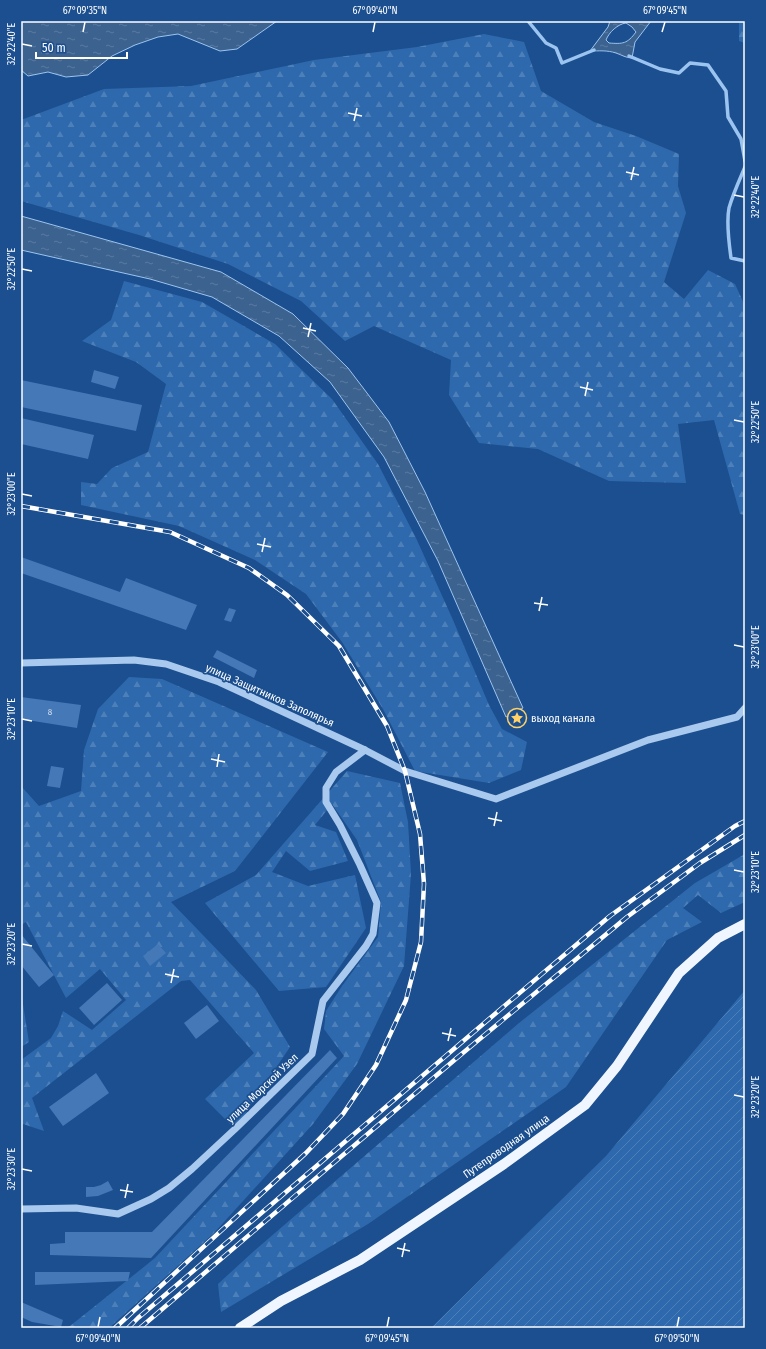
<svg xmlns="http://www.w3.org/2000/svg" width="766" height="1349" viewBox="0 0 766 1349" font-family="'Fira Sans Condensed',sans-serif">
  <defs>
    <pattern id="forest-firs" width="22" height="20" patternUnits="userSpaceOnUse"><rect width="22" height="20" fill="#2e69ad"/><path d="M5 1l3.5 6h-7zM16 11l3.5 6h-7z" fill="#4d80b9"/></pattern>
    <pattern id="garden-furrows" width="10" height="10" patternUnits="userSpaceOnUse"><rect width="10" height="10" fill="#2e69ad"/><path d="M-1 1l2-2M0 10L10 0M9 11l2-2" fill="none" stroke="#4d80b9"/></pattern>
    <pattern id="water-ripples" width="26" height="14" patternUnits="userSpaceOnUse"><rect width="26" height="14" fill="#3c6290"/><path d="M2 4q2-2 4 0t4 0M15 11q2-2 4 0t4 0" fill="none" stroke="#597aa1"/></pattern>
  </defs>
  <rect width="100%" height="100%" fill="#1b4f8f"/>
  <g fill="url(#forest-firs)">
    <polygon points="739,21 745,21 745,43 739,41"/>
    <polygon points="484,34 524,42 541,91 594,122 636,136 679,154 678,186 686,213 664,282 684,299 708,270 735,284 745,306 745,515 740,514 714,420 678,424 686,483 609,481 538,449 479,443 449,395 451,360 374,326 345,341 301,301 228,264 139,235 21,201 21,120 104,89 191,86 314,60 417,47"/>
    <polygon points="124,281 202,302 275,344 332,399 378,464 416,538 453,620 489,705 502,729 527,742 521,770 489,783 415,771 383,709 342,642 306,594 255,560 179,526 81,505 81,482 97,484 112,468 148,452 166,384 136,362 82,341 111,320"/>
    <polygon points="129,677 162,679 328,752 235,871 171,902 256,990 290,1047 235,1129 205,1099 254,1053 190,980 181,981 32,1098 44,1131 23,1124 21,1125 21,1060 51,1038 58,1026 63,1011 92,1030 126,1000 100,969 66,998 26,922 21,925 21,786 39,806 81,791 84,750 98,709"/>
    <polygon points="347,771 400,783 408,822 411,874 404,966 357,1064 313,1124 213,1234 109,1328 65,1328 70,1326 155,1258 344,1056 324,1029 326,1011 342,986 378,937 381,902 357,840 332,804 315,825 336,832 348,861 310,871 286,851 272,872 308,886 355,875 366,928 326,987 279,991 205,903 256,875"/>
    <polygon points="745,854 745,902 721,913 698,895 683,908 702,922 667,940 566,1087 368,1224 221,1312 218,1284 254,1251 519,1023 695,883"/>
    <polygon points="21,992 29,1042 21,1047"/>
  </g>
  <polygon fill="url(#garden-furrows)" points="745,990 745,1328 431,1328 606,1156"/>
  <g fill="url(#water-ripples)" stroke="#9cc4f0" fill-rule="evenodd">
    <polygon points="21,21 277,21 237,49 220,51 178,34 158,37 135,45 112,56 88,75 66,77 48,72 28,76 21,70"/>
    <path d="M610 21H651L635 42 632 58C626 58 622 55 616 53 607 50 599 51 590 51L608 27ZM626 23 632 27 636 32C627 44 623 44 609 43L606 40C609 32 618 24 626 23Z"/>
    <polygon points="21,216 221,272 293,314 348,368 389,422 425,492 523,708 506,717 438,561 384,457 330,382 279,336 212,297 150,279 21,250"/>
  </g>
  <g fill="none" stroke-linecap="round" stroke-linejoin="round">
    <g stroke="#9cc4f0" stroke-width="3.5">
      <polyline points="528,21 546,43 556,48 562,63 594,50"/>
      <polyline points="629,56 660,69 679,73 690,63 708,65 726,91 728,117 741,139 745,161"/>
      <path d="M745 167C739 181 733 194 729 208 726 223 729 243 731 258L745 261"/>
    </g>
  </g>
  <g fill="#4478b7">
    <polygon points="94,370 119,377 115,389 91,382"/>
    <polygon points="21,380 142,405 136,431 21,407"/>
    <polygon points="21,418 94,435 88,459 21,444"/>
    <polygon points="21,557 120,592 126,578 197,605 186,630 21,573"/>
    <polygon points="229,608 236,610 231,622 224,620"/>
    <polygon points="217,650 257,670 254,678 213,657"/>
    <polygon points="21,697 81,705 77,728 21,719"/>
    <polygon points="51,766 64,768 60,788 47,786"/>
    <polygon points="21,934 54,975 39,987 21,965"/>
    <polygon points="158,944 166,953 150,966 143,956"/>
    <polygon points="107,983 122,1000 94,1025 79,1008"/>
    <polygon points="207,1005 219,1021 196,1039 184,1023"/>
    <polygon points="330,1050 337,1058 151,1258 50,1255 50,1244 65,1243 65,1232 152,1232"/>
    <polygon points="96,1073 109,1093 63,1126 49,1107"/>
    <polygon points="108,1181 113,1190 98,1196 86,1197 86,1187 94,1187 101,1185"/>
    <polygon points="35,1272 130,1272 128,1281 35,1285"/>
    <polygon points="21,1302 63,1320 61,1327 32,1322 21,1317"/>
  </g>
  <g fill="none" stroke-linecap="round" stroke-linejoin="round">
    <g stroke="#a9c9ee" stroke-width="7">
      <polyline points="21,663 134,660 166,664 219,682 365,750 405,771 496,799 648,740 737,717 745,708"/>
      <polyline points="21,1209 76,1208 118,1214 151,1199 169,1188 192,1169 235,1129 312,1054 323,1001 366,946 373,934 377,903 360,865 340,825 326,802 326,788 336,772 365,750"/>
    </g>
    <polyline stroke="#f0f6ff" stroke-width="10" points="240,1328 281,1301 360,1260 504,1164 585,1105 617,1066 679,973 718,938 745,924"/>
    <g stroke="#fff" stroke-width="4.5">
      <g id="rail">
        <polyline points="21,506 170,532 249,568 287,595 339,646 387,726 405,771 420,834 424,884 421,942 406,1000 376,1065 343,1114 306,1153 115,1328"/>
        <polyline points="128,1328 138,1318 610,916 735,826 745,821"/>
        <polyline points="140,1328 458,1057 627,917 700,863 745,835"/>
      </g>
    </g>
    <use href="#rail" stroke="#1b4f8f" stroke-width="3" stroke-dasharray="9" stroke-linecap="butt"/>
  </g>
  <path fill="none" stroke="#fff" stroke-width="1.5" d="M83 32 85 22M373 32 375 22M662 32 665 22M22 44 32 46M348 113 362 116M354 121 357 108M626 172 639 175M631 180 634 167M734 195 744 197M22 269 32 271M303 328 316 331M308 337 311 323M580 387 593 390M585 396 588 382M734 420 744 422M22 494 32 496M257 544 271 547M262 552 265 538M534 603 548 605M539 611 542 597M734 645 744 647M22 719 32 721M211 759 225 762M217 767 219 754M488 818 502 821M494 826 497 812M734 870 744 872M22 944 32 946M165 974 179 977M171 983 174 969M442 1033 456 1036M448 1041 451 1028M734 1095 744 1097M22 1169 32 1171M120 1190 133 1192M125 1198 128 1184M397 1248 410 1251M402 1257 405 1243M98 1327 100 1317M387 1327 389 1317M677 1327 679 1317"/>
  <defs>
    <g id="sight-ring" transform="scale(1)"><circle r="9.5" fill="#1b4f8f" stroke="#ffd166" stroke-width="1.5"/><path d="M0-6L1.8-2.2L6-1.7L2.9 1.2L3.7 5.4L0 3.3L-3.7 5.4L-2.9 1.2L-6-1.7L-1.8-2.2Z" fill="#ffd166"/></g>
  </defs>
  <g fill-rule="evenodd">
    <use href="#sight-ring" x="517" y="718"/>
  </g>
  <g text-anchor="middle" stroke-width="3.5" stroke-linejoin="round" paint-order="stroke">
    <g font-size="9" fill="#d0dded">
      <text x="50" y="715">8</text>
    </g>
    <g font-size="11" fill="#fff" stroke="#1b4f8f">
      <text transform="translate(270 695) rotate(24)" y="4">улица Защитников Заполярья</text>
      <text transform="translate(262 1088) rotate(-44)" y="4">улица Морской Узел</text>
      <text transform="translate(506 1146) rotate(-35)" y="4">Путепроводная улица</text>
    </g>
    <g font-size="11" fill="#fff" stroke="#1b4f8f" text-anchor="start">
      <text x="531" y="722">выход канала</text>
    </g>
  </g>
  <rect width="766" height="1349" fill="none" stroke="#1b4f8f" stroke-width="44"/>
  <path d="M36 52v6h91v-6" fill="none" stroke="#ffffff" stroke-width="2"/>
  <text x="42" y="52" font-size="12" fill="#ffffff" stroke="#1b4f8f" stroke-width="3" paint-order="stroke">50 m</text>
  <rect x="22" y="22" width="722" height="1305" fill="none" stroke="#fff" stroke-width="1.5"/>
  <g font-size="10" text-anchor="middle" fill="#fff">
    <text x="85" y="14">67°09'35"N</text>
    <text x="375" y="14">67°09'40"N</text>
    <text x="665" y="14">67°09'45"N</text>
    <text transform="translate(11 44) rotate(-90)" y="4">32°22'40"E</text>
    <text transform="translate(755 197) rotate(-90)" y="4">32°22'40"E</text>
    <text transform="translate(11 269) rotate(-90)" y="4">32°22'50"E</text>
    <text transform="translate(755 422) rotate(-90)" y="4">32°22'50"E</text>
    <text transform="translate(11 494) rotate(-90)" y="4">32°23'00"E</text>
    <text transform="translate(755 647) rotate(-90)" y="4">32°23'00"E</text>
    <text transform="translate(11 719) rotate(-90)" y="4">32°23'10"E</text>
    <text transform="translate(755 872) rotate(-90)" y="4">32°23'10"E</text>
    <text transform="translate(11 944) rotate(-90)" y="4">32°23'20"E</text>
    <text transform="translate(755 1097) rotate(-90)" y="4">32°23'20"E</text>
    <text transform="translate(11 1169) rotate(-90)" y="4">32°23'30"E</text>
    <text x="98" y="1342">67°09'40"N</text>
    <text x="387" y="1342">67°09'45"N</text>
    <text x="677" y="1342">67°09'50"N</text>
  </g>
</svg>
